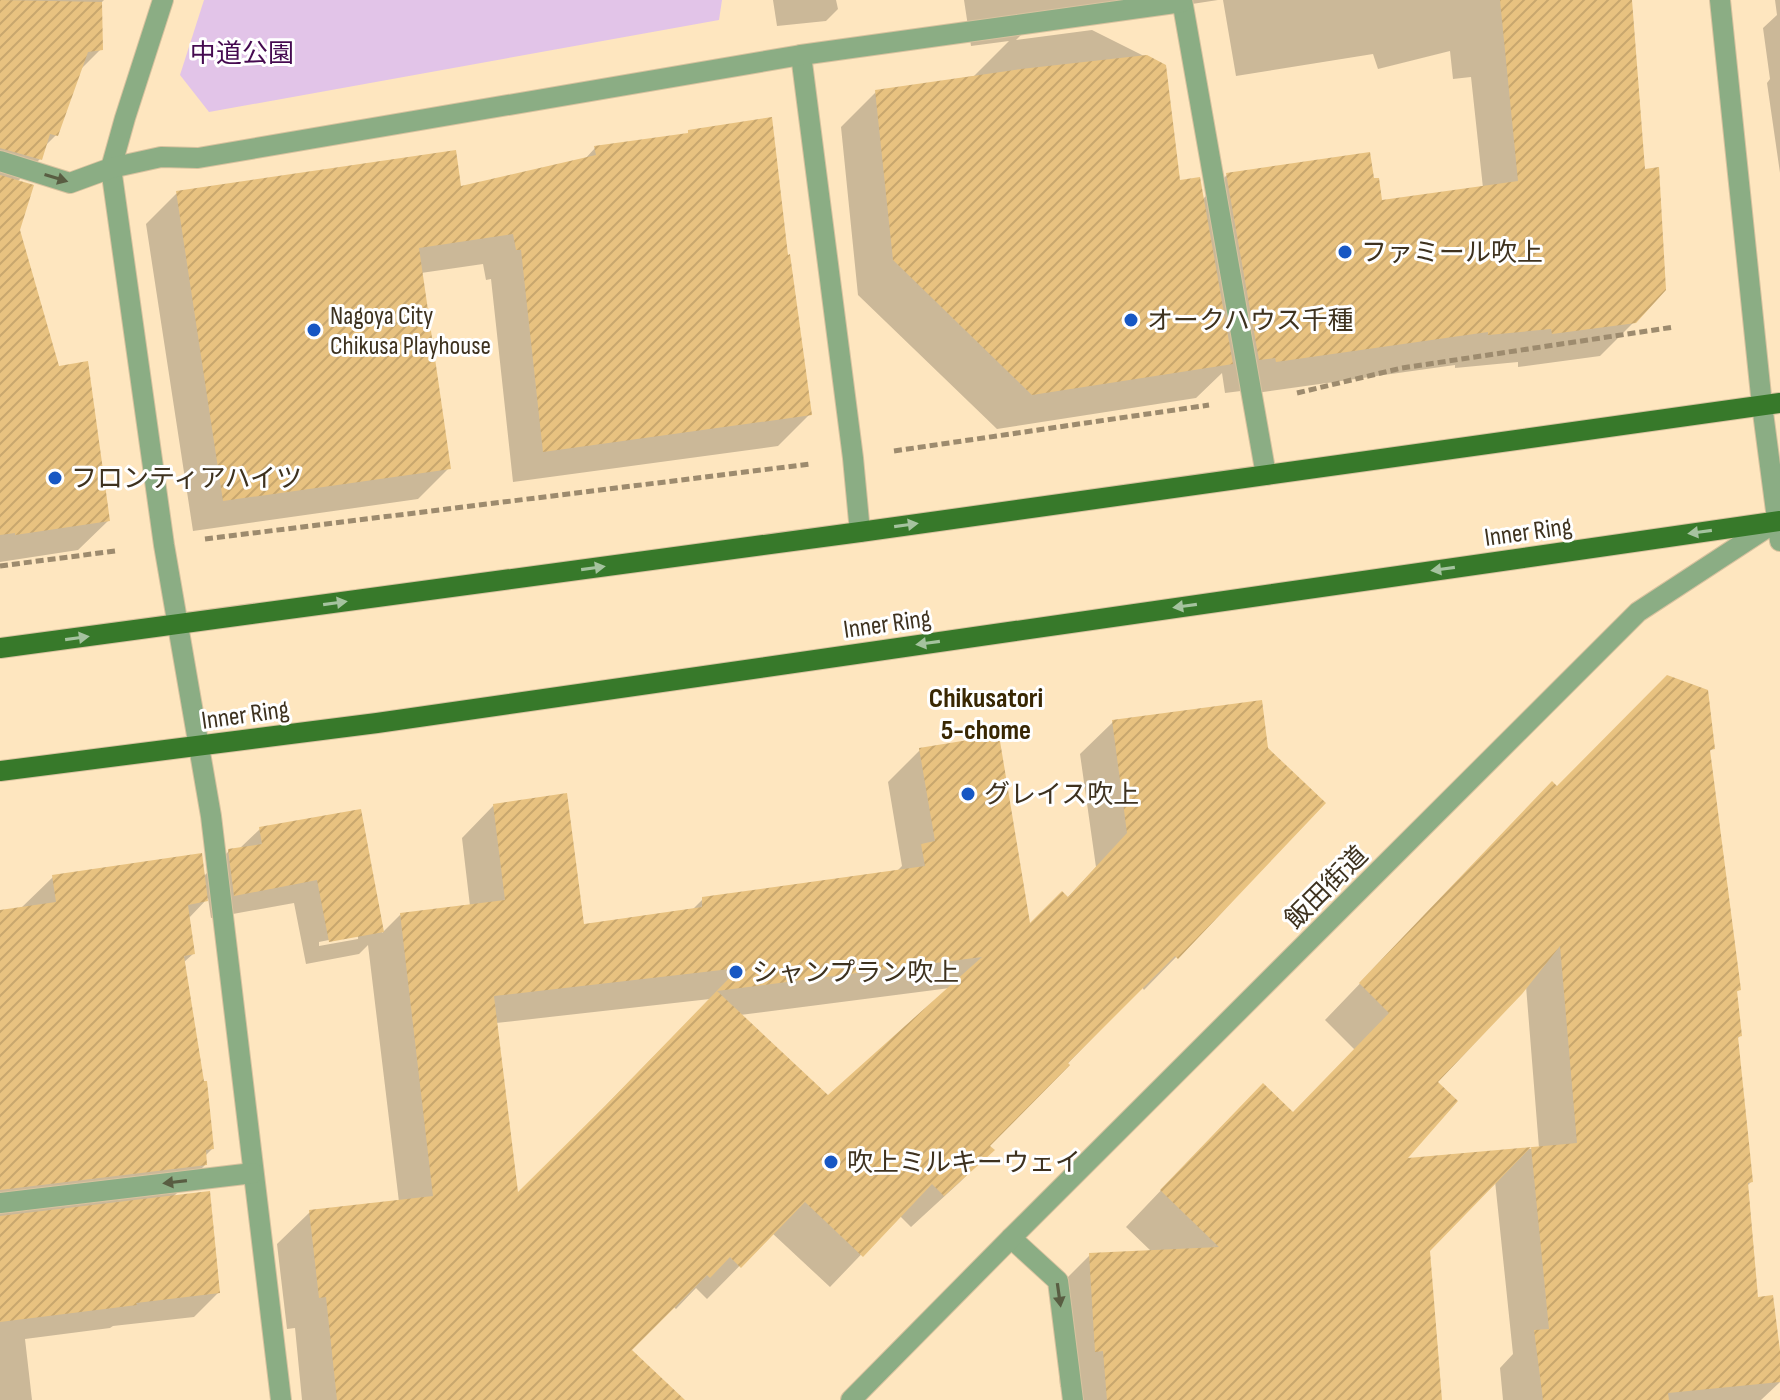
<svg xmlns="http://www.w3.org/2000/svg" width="1780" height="1400" viewBox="0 0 1780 1400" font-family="'Sofia Sans Condensed','Noto Sans JP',sans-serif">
  <defs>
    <pattern id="building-hatch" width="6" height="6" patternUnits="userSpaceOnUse" patternTransform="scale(2)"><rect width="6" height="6" fill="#e8c280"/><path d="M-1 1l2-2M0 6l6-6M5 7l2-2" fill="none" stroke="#c8a76e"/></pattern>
  </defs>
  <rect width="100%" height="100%" fill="#fee6bf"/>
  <polygon fill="#e2c4e8" points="204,0 722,0 719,20 209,112 180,75"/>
  <g fill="#0003" fill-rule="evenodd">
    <polygon points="0,0 104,0 100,4 101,49 79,71 56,135 43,148 40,159 17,182 18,230 58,368 108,521 78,550 0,562"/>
    <polygon points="773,0 836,0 838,9 826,21 777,26"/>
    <polygon points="964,0 1129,0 1041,15 1016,40 1092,30 1164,66 1178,182 1202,200 1227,175 1380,203 1483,188 1471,77 1453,79 1450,51 1378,69 1373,54 1236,76 1223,0 1630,0 1634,322 1600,356 1518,367 1518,362 1455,368 1455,365 1242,395 1241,391 1225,393 1222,373 1196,398 997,429 858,295 841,127 876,92 974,76 1009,41 971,46"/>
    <polygon points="1191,0 1218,0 1192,4"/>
    <polygon points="1775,0 1780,0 1780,173 1767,83 1770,79 1763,28 1777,15"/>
    <polygon points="595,148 786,257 809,415 778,446 513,482 491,279 486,280 483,264 421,273 449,468 418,499 193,531 146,224 177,193 459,188 584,160"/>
    <path d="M1113 722 1248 883 1144 990 1142 987 988 1146 992 1150 960 1182 911 1227 899 1215 830 1287 772 1233 707 1299 696 1288 676 1309 673 1306 629 1350 682 1400H302L295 1328 287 1329 277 1244 310 1212 399 1202 368 945 359 954 306 964 294 903 211 918 208 898 188 919 193 954 183 963 212 1149 204 1157 205 1165 172 1198 218 1293 194 1317 113 1326 110 1328 25 1339 32 1400H0V912L20 909 53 877H203L229 851 239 849 260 829 360 811 382 933 401 914 470 906 462 838 494 805 583 927 691 911 703 899 895 873 902 866 888 782 920 750 1029 927 1067 898 1096 867 1080 754ZM358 934V939L319 946V942ZM950 988 828 1098 740 1015ZM710 999 517 1196 496 1023Z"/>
    <path d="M1713 748 1709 752 1739 990 1735 993 1740 1036 1736 1040 1751 1182 1746 1187 1756 1299 1780 1382 1761 1400H1503L1500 1368 1513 1354 1495 1181 1428 1250 1440 1400H1069L1068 1386 1060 1387 1054 1291 1090 1255 1152 1252 1126 1227 1227 1121 1293 1114 1355 1050 1325 1020 1517 820 1557 789ZM1526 986 1539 1148 1403 1161 1435 1082Z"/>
  </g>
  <g fill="url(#building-hatch)" fill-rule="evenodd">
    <polygon points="0,0 102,2 103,50 88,52 58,136 50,134 42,160 0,148"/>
    <polygon points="1500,0 1632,0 1645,169 1659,167 1666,290 1636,323 1552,334 1551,329 1488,335 1488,332 1276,362 1275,358 1259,360 1226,173 1370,152 1374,178 1379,178 1382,200 1518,181"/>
    <polygon points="1147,55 1166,65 1180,180 1200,177 1233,364 1032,395 893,260 875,90 1021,69"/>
    <polygon points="772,117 788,255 790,254 812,415 543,452 521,250 516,250 513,234 419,248 451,469 223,501 176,191 456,150 461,186 596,155 594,146 688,133 688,130"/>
    <polygon points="0,175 34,185 20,230 59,366 88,361 110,521 15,535 15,533 0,535"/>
    <path d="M1667 675 1708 690 1715 749 1710 750 1741 990 1737 991 1742 1036 1738 1037 1753 1182 1748 1183 1758 1297 1773 1295 1780 1351V1382L1668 1393 1669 1400H1543L1534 1330 1549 1329 1531 1147 1430 1251 1442 1400H1107L1103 1351 1095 1352 1089 1253 1219 1247 1160 1190 1263 1083 1293 1112 1389 1013 1359 983 1552 781 1557 786ZM1560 946 1577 1143 1408 1158 1458 1101 1438 1082 1522 994Z"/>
    <path d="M1262 700 1268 748 1326 803 1178 959 1175 956 1068 1063 1070 1065 990 1146 995 1150 944 1196 932 1184 863 1257 805 1202 741 1268 730 1257 710 1278 707 1275 632 1350 685 1400H337L326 1297 319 1298 309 1210 433 1196 400 913 505 900 493 804 567 793 584 924 702 907V897L925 866 921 844 935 841 919 748 999 735 1030 923 1062 891 1068 897 1127 833 1112 720ZM982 957 828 1095 717 991ZM739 968 606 1105 518 1192 494 996Z"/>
    <polygon points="361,809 384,932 329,942 317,880 234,896 228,849 262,844 259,827"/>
    <polygon points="202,853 208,901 188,905 195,954 184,956 204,1081 207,1081 214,1149 206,1150 207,1165 0,1190 0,910 56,902 52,875"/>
    <polygon points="210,1191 220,1293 136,1303 137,1305 0,1322 0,1216"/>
  </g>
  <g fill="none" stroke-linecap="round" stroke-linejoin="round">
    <g stroke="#d8c29f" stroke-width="22">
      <g id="minor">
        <polyline points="163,0 125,118 111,168 164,545 211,816 281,1400"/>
        <polyline points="1182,0 1266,475"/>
        <polyline points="1720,0 1762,405 1780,541"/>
        <polyline points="801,55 853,458 860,532"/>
        <polyline points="0,161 70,183 111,168 161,157 198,158 801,55 1182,2"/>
        <polyline points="0,1203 253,1173"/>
        <polyline points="1011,1238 1058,1281 1073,1400"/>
        <polyline points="851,1400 1011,1238 1638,612 1777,521"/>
      </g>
    </g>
    <g stroke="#d8c29f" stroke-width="22">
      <g id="major">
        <polyline points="0,648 860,532 1780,403"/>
        <polyline points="0,771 377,723 1780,521"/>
      </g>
    </g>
    <g stroke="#9d8b6e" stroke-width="5" stroke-dasharray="8 4" stroke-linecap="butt">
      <polyline points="1297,393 1402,368 1674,327"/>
      <polyline points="894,451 1209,405"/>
      <polyline points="205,539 810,464"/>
      <polyline points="0,566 115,551"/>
    </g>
    <use href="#minor" stroke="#8bad84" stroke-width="20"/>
    <use href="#major" stroke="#37792a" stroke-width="20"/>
  </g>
  <defs><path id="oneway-solid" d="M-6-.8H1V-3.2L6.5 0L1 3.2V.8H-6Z" transform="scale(2)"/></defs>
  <g fill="#595d42">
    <use href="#oneway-solid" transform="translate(56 178) rotate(17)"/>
    <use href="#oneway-solid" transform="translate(175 1182) rotate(173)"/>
    <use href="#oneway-solid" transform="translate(1059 1295) rotate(82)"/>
  </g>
  <g fill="#a5c39f">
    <use href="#oneway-solid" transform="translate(906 525) rotate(-8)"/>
    <use href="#oneway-solid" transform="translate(1700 532) rotate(172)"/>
    <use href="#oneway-solid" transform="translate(593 568) rotate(-8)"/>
    <use href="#oneway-solid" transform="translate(1443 569) rotate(172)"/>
    <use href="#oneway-solid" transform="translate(335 603) rotate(-8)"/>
    <use href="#oneway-solid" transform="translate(1185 606) rotate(172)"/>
    <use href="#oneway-solid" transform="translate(77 638) rotate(-8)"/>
    <use href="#oneway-solid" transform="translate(928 643) rotate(172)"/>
  </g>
  <g fill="#1757c3" stroke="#fff" stroke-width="3">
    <circle cx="1345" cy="252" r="8"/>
    <circle cx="1131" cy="320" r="8"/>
    <circle cx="314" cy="330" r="8"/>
    <circle cx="55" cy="478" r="8"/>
    <circle cx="968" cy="794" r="8"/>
    <circle cx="736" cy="972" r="8"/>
    <circle cx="831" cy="1162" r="8"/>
  </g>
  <g text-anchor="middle" stroke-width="6" stroke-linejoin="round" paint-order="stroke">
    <g font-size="26" fill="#450a50" stroke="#fff">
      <text x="242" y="62">中道公園</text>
    </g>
    <g font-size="26" fill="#3e321f" stroke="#fff" text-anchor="start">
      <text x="1361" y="261">ファミール吹上</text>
      <text x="330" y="324">Nagoya City<tspan x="330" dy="30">Chikusa Playhouse</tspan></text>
      <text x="1147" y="329">オークハウス千種</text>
      <text x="71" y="487">フロンティアハイツ</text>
      <text x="984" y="803">グレイス吹上</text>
      <text x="752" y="981">シャンプラン吹上</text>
      <text x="847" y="1171">吹上ミルキーウェイ</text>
    </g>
    <g font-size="26" fill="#3e321f" stroke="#fff">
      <text transform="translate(1528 531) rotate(-8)" y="9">Inner Ring</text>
      <text transform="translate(887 623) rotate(-8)" y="9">Inner Ring</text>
      <text transform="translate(245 714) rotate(-8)" y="9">Inner Ring</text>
      <text transform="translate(1326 887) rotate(-45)" y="9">飯田街道</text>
    </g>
    <g font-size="28" font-weight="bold" fill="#392702" stroke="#fff">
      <text x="986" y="707">Chikusatori<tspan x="986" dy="32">5-chome</tspan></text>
    </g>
  </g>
</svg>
